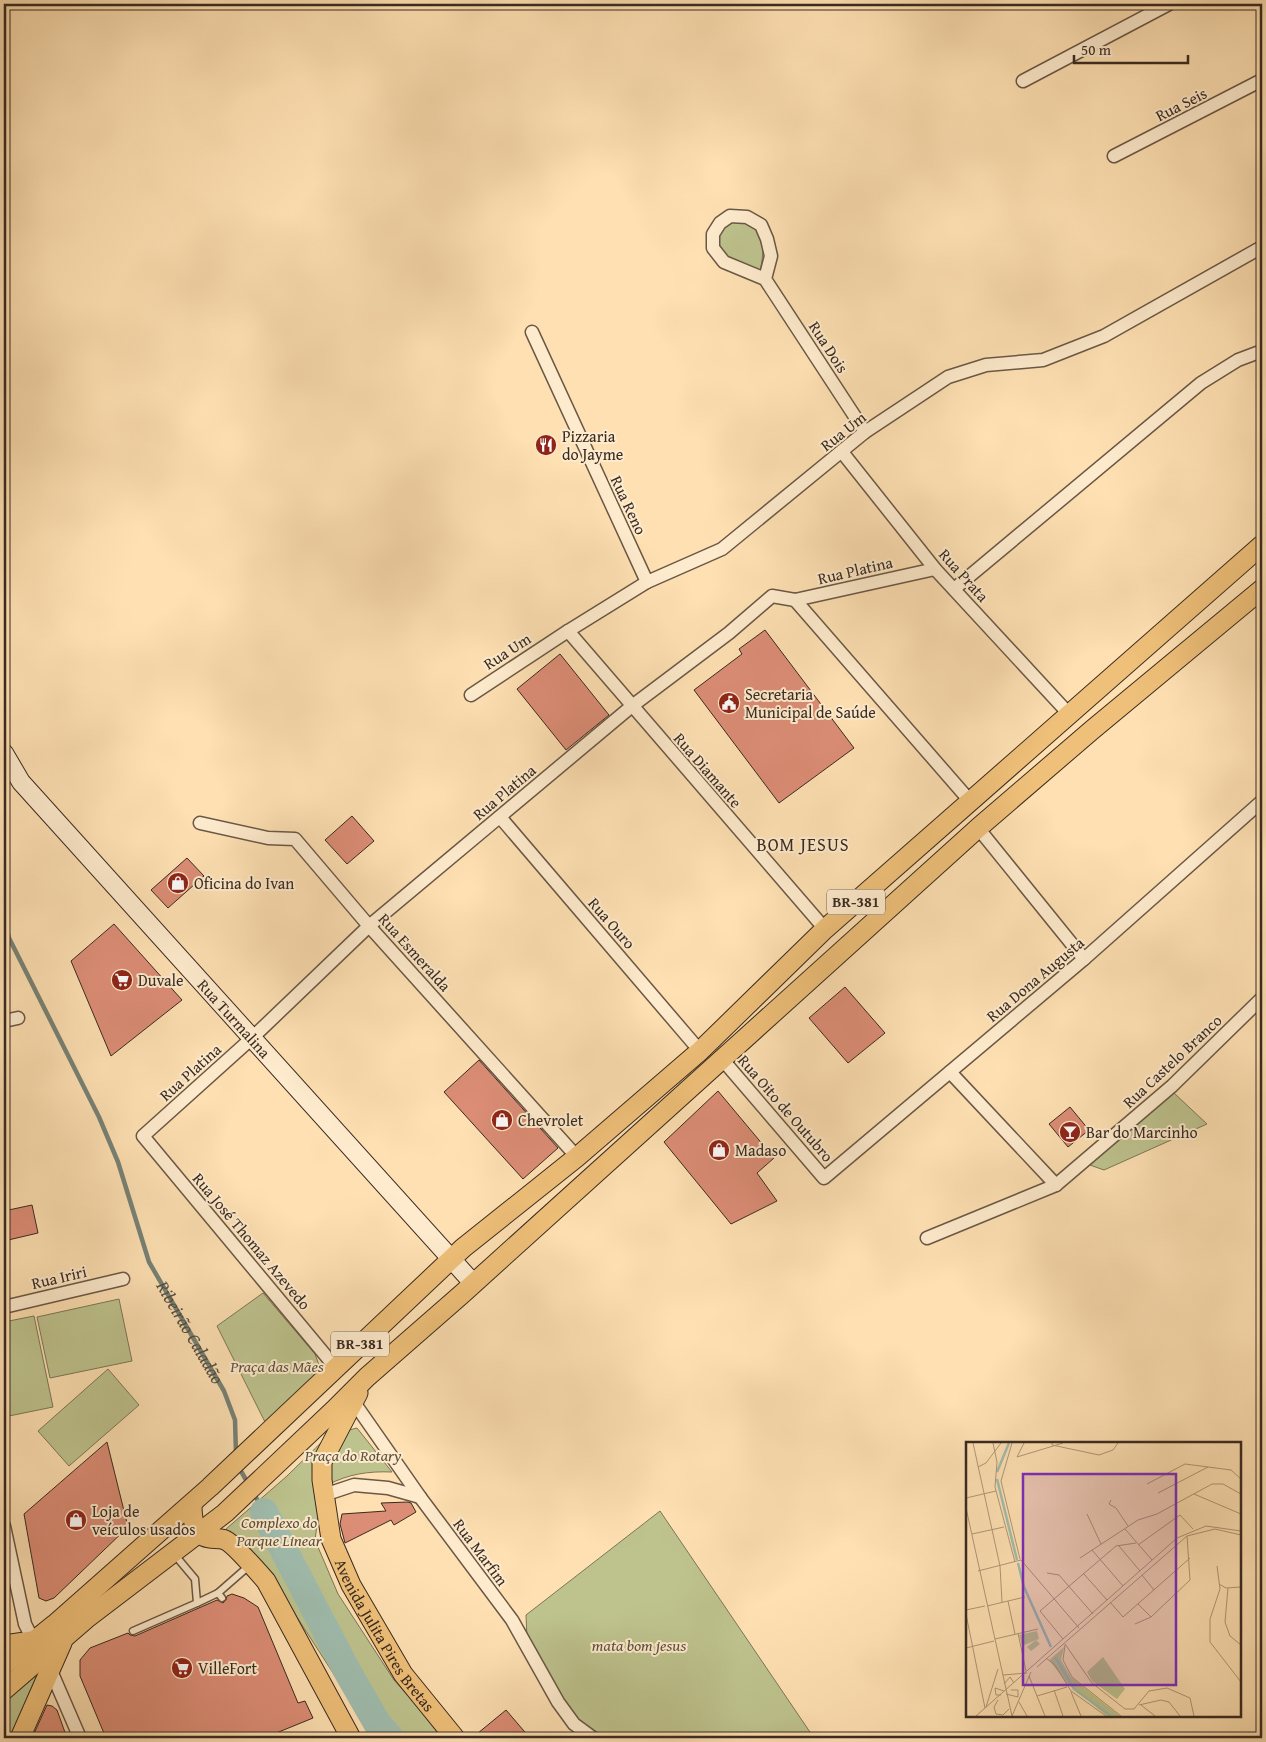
<svg xmlns="http://www.w3.org/2000/svg" width="1266" height="1742" viewBox="0 0 1266 1742" font-family="'Gentium Book Plus',serif">
  <rect width="100%" height="100%" fill="#fee0b2"/>
  <filter id="stains"><feTurbulence type="fractalNoise" baseFrequency=".004" numOctaves="4"/><feColorMatrix values="0 0 0 0 .2 0 0 0 0 .09 0 0 0 0 .02 0 0 0 .5 -.17"/></filter>
  <radialGradient id="worn" r=".72"><stop offset=".6" stop-color="#630" stop-opacity="0"/><stop offset="1" stop-color="#630" stop-opacity=".3"/></radialGradient>
  <g fill="#bec38e" stroke="#7c7658">
    <path d="M731 221H742L756 226C764 242 764 254 760 271L726 258 719 246 718 235 722 228Z"/>
    <polygon points="1174,1093 1207,1124 1104,1170 1087,1164"/>
    <polygon points="263,1293 315,1354 319,1365 318,1374 266,1424 217,1326"/>
    <polygon points="119,1299 132,1361 50,1378 37,1317"/>
    <polygon points="34,1316 53,1407 4,1417 4,1322"/>
    <polygon points="108,1369 139,1405 69,1466 38,1431"/>
    <polygon points="336,1428 320,1503 315,1540 338,1594 394,1680 445,1738 377,1738 368,1727 280,1591 218,1536 287,1476"/>
    <path d="M357 1428 392 1472C368 1471 349 1474 327 1485L328 1467 345 1431Z"/>
    <polygon points="660,1511 814,1738 605,1738 569,1712 527,1638 526,1615"/>
    <polygon points="46,1668 15,1738 4,1738 4,1701"/>
  </g>
  <g fill="none" stroke-linecap="round" stroke-linejoin="round">
    <g stroke="#778276" stroke-width="4.5">
      <path id="s1" d="M4 918 9 938 99 1117 118 1162 149 1262 224 1391 235 1420 236 1454"/>
      <polyline points="238,1466 249,1485"/>
      <polyline points="253,1492 264,1512"/>
    </g>
    <polyline stroke="#a0bdaf" stroke-width="28" points="264,1512 346,1669 377,1723 390,1738"/>
  </g>
  <g fill="#dc8d76" stroke="#392a21">
    <polygon points="765,630 854,748 779,803 694,690 742,654 739,649"/>
    <polygon points="560,654 609,715 566,750 517,689"/>
    <polygon points="352,816 374,841 347,864 325,840"/>
    <polygon points="187,858 204,876 168,908 151,890"/>
    <polygon points="114,924 182,1000 111,1056 71,961"/>
    <polygon points="845,987 885,1033 848,1063 809,1018"/>
    <polygon points="479,1060 558,1148 523,1179 444,1092"/>
    <polygon points="718,1091 774,1158 757,1173 777,1201 731,1224 664,1142"/>
    <polygon points="1070,1107 1089,1130 1068,1147 1049,1124"/>
    <polygon points="32,1205 38,1233 4,1241 4,1211"/>
    <polygon points="107,1442 128,1527 54,1598 46,1601 39,1598 24,1514"/>
    <polygon points="408,1502 411,1503 416,1512 394,1525 391,1520 345,1543 340,1524 342,1514 386,1511 381,1503"/>
    <polygon points="232,1594 244,1598 258,1607 298,1703 305,1701 313,1718 264,1738 106,1738 80,1676 80,1660 90,1648 128,1633 130,1635 135,1636 217,1600 223,1603 226,1600 227,1596"/>
    <polygon points="47,1705 52,1706 57,1710 67,1738 32,1738"/>
    <polygon points="506,1710 530,1738 472,1738"/>
  </g>
  <g fill="none" stroke-linecap="round" stroke-linejoin="round">
    <g stroke="#6a5845" stroke-width="9">
      <g id="service">
        <polyline points="222,1598 218,1593 250,1565"/>
        <polyline points="197,1603 218,1593"/>
        <polyline points="133,1631 197,1603 195,1579 174,1554"/>
      </g>
    </g>
    <g stroke="#6a5845" stroke-width="15">
      <g id="minor">
        <polyline points="1023,81 1169,4"/>
        <polyline points="1114,156 1262,80"/>
        <polyline points="765,279 771,256 767,239 761,225 747,217 730,216 720,223 713,234 713,248 724,262 765,279 865,432"/>
        <polyline points="532,332 647,582"/>
        <polyline points="842,452 935,569 1069,714"/>
        <polyline points="954,589 1201,383 1238,360 1262,351"/>
        <polyline points="795,600 970,801"/>
        <polyline points="568,631 825,929"/>
        <polyline points="471,695 568,631 647,582 722,549 865,432 948,377 986,365 1043,360 1104,336 1262,247"/>
        <polyline points="500,817 700,1051"/>
        <polyline points="200,823 268,838 295,839 369,926 577,1157"/>
        <polyline points="978,828 1084,959"/>
        <polyline points="4,1021 18,1018"/>
        <polyline points="722,1059 824,1178 1084,959 1262,801"/>
        <polyline points="950,1072 1056,1185"/>
        <polyline points="927,1238 1056,1185 1172,1086 1262,998"/>
        <polyline points="4,1307 123,1279"/>
        <polyline points="336,1368 143,1136 252,1038 369,926 632,706 729,633 772,596 795,600 935,569"/>
        <polyline points="349,1403 353,1401 420,1497 512,1620 558,1702 574,1724 593,1738"/>
        <polyline points="324,1495 354,1485 388,1488 420,1497"/>
        <polyline points="4,1526 25,1624 36,1646"/>
        <polyline points="48,1664 80,1738"/>
      </g>
    </g>
    <g stroke="#392a21" stroke-width="20">
      <g id="secondary">
        <path id="s2" d="M4 753 21 782 473 1283"/>
      </g>
    </g>
    <g stroke="#392a21" stroke-width="21">
      <g id="primary">
        <path id="s3" d="M358 1393 322 1462V1480L331 1539 351 1585 403 1674 455 1738"/>
        <path d="M192 1504C192 1517 193 1535 209 1538 214 1539 220 1538 225 1540 233 1543 259 1573 266 1581L351 1738"/>
        <polyline points="4,1645 32,1641"/>
        <polyline points="4,1665 55,1624 210,1487 463,1248 577,1157 700,1051 825,929 1262,545"/>
        <polyline points="4,1690 86,1619 225,1513 334,1410 367,1377 462,1294 978,828 1092,730 1262,589"/>
        <polyline points="20,1738 62,1643"/>
      </g>
    </g>
    <use href="#service" stroke="#feebcd" stroke-width="6"/>
    <use href="#minor" stroke="#feebcd" stroke-width="12"/>
    <use href="#secondary" stroke="#feebcd" stroke-width="18"/>
    <use href="#primary" stroke="#efc079" stroke-width="19"/>
  </g>
  <defs>
    <g id="restaurant-disc" transform="scale(1.125)"><circle r="9.5" fill="#8f2418" stroke="#feebcd"/><path d="M-5-6h1v4h1v-4h1v4h1v-4h1v5L-1.5 .5V6h-2V.5L-5-1ZM5-6V6H3V1.5H1.5Q1.5-4 5-6Z" fill="#fff"/></g>
    <g id="civic-disc" transform="scale(1.125)"><circle r="9.5" fill="#8f2418" stroke="#feebcd"/><path d="M-.6-6.5H3V-4.5H.6V-3L4-1V1h2V6H-6V1h2V-1L-.6-3ZM-1.2 2.5V6h2.4V2.5Z" fill="#fff"/></g>
    <g id="shop-disc" transform="scale(1.125)"><circle r="9.5" fill="#8f2418" stroke="#feebcd"/><path d="M-5-2.5h2.3a2.7 3.5 0 0 1 5.4 0H5L5.5 6h-11ZM-1.5-2.5h3a1.5 2.3 0 0 0-3 0Z" fill="#fff"/></g>
    <g id="supermarket-disc" transform="scale(1.125)"><circle r="9.5" fill="#8f2418" stroke="#feebcd"/><path d="M-6-5.5h2.5l.6 2H6L4.5 2H-2.5L-4.4-4H-6ZM-1.5 3.2a1.3 1.3 0 1 0 .1 0ZM3 3.2a1.3 1.3 0 1 0 .1 0Z" fill="#fff"/></g>
    <g id="bar-disc" transform="scale(1.125)"><circle r="9.5" fill="#8f2418" stroke="#feebcd"/><path d="M-6-5H6L.8 .8V4.5H3.5V6h-7V4.5H-.8V.8Z" fill="#fff"/></g>
  </defs>
  <g fill-rule="evenodd">
    <use href="#restaurant-disc" x="546" y="445"/>
    <use href="#civic-disc" x="729" y="703"/>
    <use href="#shop-disc" x="178" y="883"/>
    <use href="#supermarket-disc" x="122" y="980"/>
    <use href="#shop-disc" x="502" y="1120"/>
    <use href="#bar-disc" x="1070" y="1132"/>
    <use href="#shop-disc" x="719" y="1150"/>
    <use href="#shop-disc" x="76" y="1520"/>
    <use href="#supermarket-disc" x="182" y="1668"/>
  </g>
  <g text-anchor="middle" stroke-width="4" stroke-linejoin="round" paint-order="stroke">
    <g fill="#feebcd" stroke="#746455" stroke-width="1">
      <rect x="827" y="889.5" width="58" height="25" rx="4"/>
      <rect x="331" y="1331.5" width="58" height="25" rx="4"/>
    </g>
    <g font-size="15" font-weight="bold" fill="#392a21">
      <text x="856" y="907">BR-381</text>
      <text x="360" y="1349">BR-381</text>
    </g>
    <g font-size="16" fill="#392a21" stroke="#feebcd">
      <text transform="translate(1181 104) rotate(-27)" y="6">Rua Seis</text>
      <text transform="translate(829 347) rotate(57)" y="6">Rua Dois</text>
      <text transform="translate(843 431) rotate(-38)" y="6">Rua Um</text>
      <text transform="translate(629 505) rotate(65)" y="6">Rua Reno</text>
      <text transform="translate(855 570) rotate(-13)" y="6">Rua Platina</text>
      <text transform="translate(964 575) rotate(48)" y="6">Rua Prata</text>
      <text transform="translate(507 651) rotate(-33)" y="6">Rua Um</text>
      <text transform="translate(708 770) rotate(49)" y="6">Rua Diamante</text>
      <text transform="translate(504 792) rotate(-40)" y="6">Rua Platina</text>
      <text transform="translate(612 923) rotate(49)" y="6">Rua Ouro</text>
      <text transform="translate(415 952) rotate(48)" y="6">Rua Esmeralda</text>
      <text transform="translate(1035 979) rotate(-40)" y="6">Rua Dona Augusta</text>
      <text dy="6" stroke="none"><textPath href="#s2" startOffset="352">Rua Turmalina</textPath></text>
      <text transform="translate(1172 1061) rotate(-43)" y="6">Rua Castelo Branco</text>
      <text transform="translate(190 1072) rotate(-42)" y="6">Rua Platina</text>
      <text transform="translate(786 1108) rotate(49)" y="6">Rua Oito de Outubro</text>
      <text transform="translate(252 1241) rotate(50)" y="6">Rua José Thomaz Azevedo</text>
      <text transform="translate(59 1277) rotate(-13)" y="6">Rua Iriri</text>
      <text transform="translate(481 1552) rotate(53)" y="6">Rua Marfim</text>
      <text dy="6" stroke="none"><textPath href="#s3" startOffset="266">Avenida Julita Pires Bretas</textPath></text>
    </g>
    <g font-size="16" fill="#392a21" stroke="#feebcd" text-anchor="start">
      <text x="562" y="442">Pizzaria<tspan x="562" dy="18">do Jayme</tspan></text>
      <text x="745" y="700">Secretaria<tspan x="745" dy="18">Municipal de Saúde</tspan></text>
      <text x="194" y="889">Oficina do Ivan</text>
      <text x="138" y="986">Duvale</text>
      <text x="518" y="1126">Chevrolet</text>
      <text x="1086" y="1138">Bar do Marcinho</text>
      <text x="735" y="1156">Madaso</text>
      <text x="92" y="1517">Loja de<tspan x="92" dy="18">veículos usados</tspan></text>
      <text x="198" y="1674">VilleFort</text>
    </g>
    <g font-size="16" font-style="italic" fill="#5a503c" stroke="#feebcd">
      <text x="277" y="1372">Praça das Mães</text>
      <text x="353" y="1461">Praça do Rotary</text>
      <text x="279" y="1528">Complexo do<tspan x="279" dy="18">Parque Linear</tspan></text>
      <text x="639" y="1651">mata bom jesus</text>
    </g>
    <g font-size="18" letter-spacing="1" fill="#392a21" stroke="#feebcd">
      <text x="803" y="851">BOM JESUS</text>
    </g>
    <g font-size="18" font-style="italic" fill="#534f44" stroke="#feebcd">
      <text dy="6" stroke="none"><textPath href="#s1" startOffset="456">Ribeirão Caladão</textPath></text>
    </g>
  </g>
  <g transform="translate(966 1442)">
    <rect width="275" height="275" fill="#fee0b2"/>
    <path d="M71 189 73 197 70 198 74 202 65 209 61 205 70 198 56 204 53 193ZM98 205 95 218 105 235 154 274H141L101 241 83 218ZM137 215 159 247 151 257 126 239 121 230Z" fill="#bec38e"/>
    <path fill="none" stroke="#a0bdaf" stroke-width="2.5" d="M31 30 43 1M31 37 51 118M52 121 58 145 85 205M89 215 108 247 145 274"/>
    <path fill="none" stroke="#af9778" stroke-width="1" d="M7 1 34 124 36 160M27 1 31 20 29 45 49 120M46 1 35 39 54 117M86 1V3L133 13 147 8 152 1M51 15 97 1M51 15 58 1M12 25 20 21 35 1M181 42 219 22 265 28 275 37M192 51 242 25M228 52 275 72M0 56 30 49M145 58 143 62 150 66 162 84M0 66 46 274M121 72 135 102M159 87 186 118M6 92 38 85M172 103 214 73 227 87M153 104 174 129M126 108 157 144M114 116 172 78 191 72 246 42H257L275 52M251 124 254 147 244 177V200L275 240M12 129 55 118 113 186M81 131 93 133 127 172M117 131 141 158M176 133 188 148M253 142 260 146 275 145M262 146 259 180 264 194 275 203M42 159 49 192M144 160 157 175 224 116M172 162 185 175M21 164 59 155M0 168 19 164M0 172 19 266M169 182 185 175 224 138 221 94M52 191 60 229M29 197 72 187M97 197 74 169 150 104 170 101M99 202 126 241 159 267H168L183 249 201 246 224 256 228 274M99 203 97 218 106 235 155 274M0 206 28 199M80 216 89 223 105 249 140 274M71 225 221 94 249 87 275 93M37 233 61 231M63 234 79 274M38 242 44 235 48 241M88 248 97 274M105 250 115 274M40 252 52 255V248H45M35 253H30L29 246 38 249M71 254 101 245M32 258 28 265 30 272 37 273 43 267M53 260 61 274M173 263 195 258 203 260 214 274M175 263 189 274M20 265 32 227M10 274 211 96 240 84 275 89M46 274 65 230"/>
    <path fill="#7b2cbf" fill-opacity="0.15" stroke="#7b2cbf" stroke-width="2.5" d="M57 32H210V243H57Z"/>
    <rect width="275" height="275" fill="none" stroke="#392a21" stroke-width="2.5"/>
  </g>
  <rect width="1266" height="1742" fill="none" stroke="#fee0b2" stroke-width="20"/>
  <rect x="5" y="5" width="1256" height="1732" fill="none" stroke="#392a21" stroke-width="2.5"/>
  <rect x="10" y="10" width="1246" height="1722" fill="none" stroke="#392a21"/>
  <path d="M1074 55v8h114v-8" fill="none" stroke="#392a21" stroke-width="2.5"/>
  <text x="1081" y="55" font-size="15" fill="#392a21" stroke="#feebcd" stroke-width="4" paint-order="stroke">50 m</text>
  <rect width="100%" height="100%" filter="url(#stains)"/>
  <rect width="100%" height="100%" fill="url(#worn)"/>
</svg>
